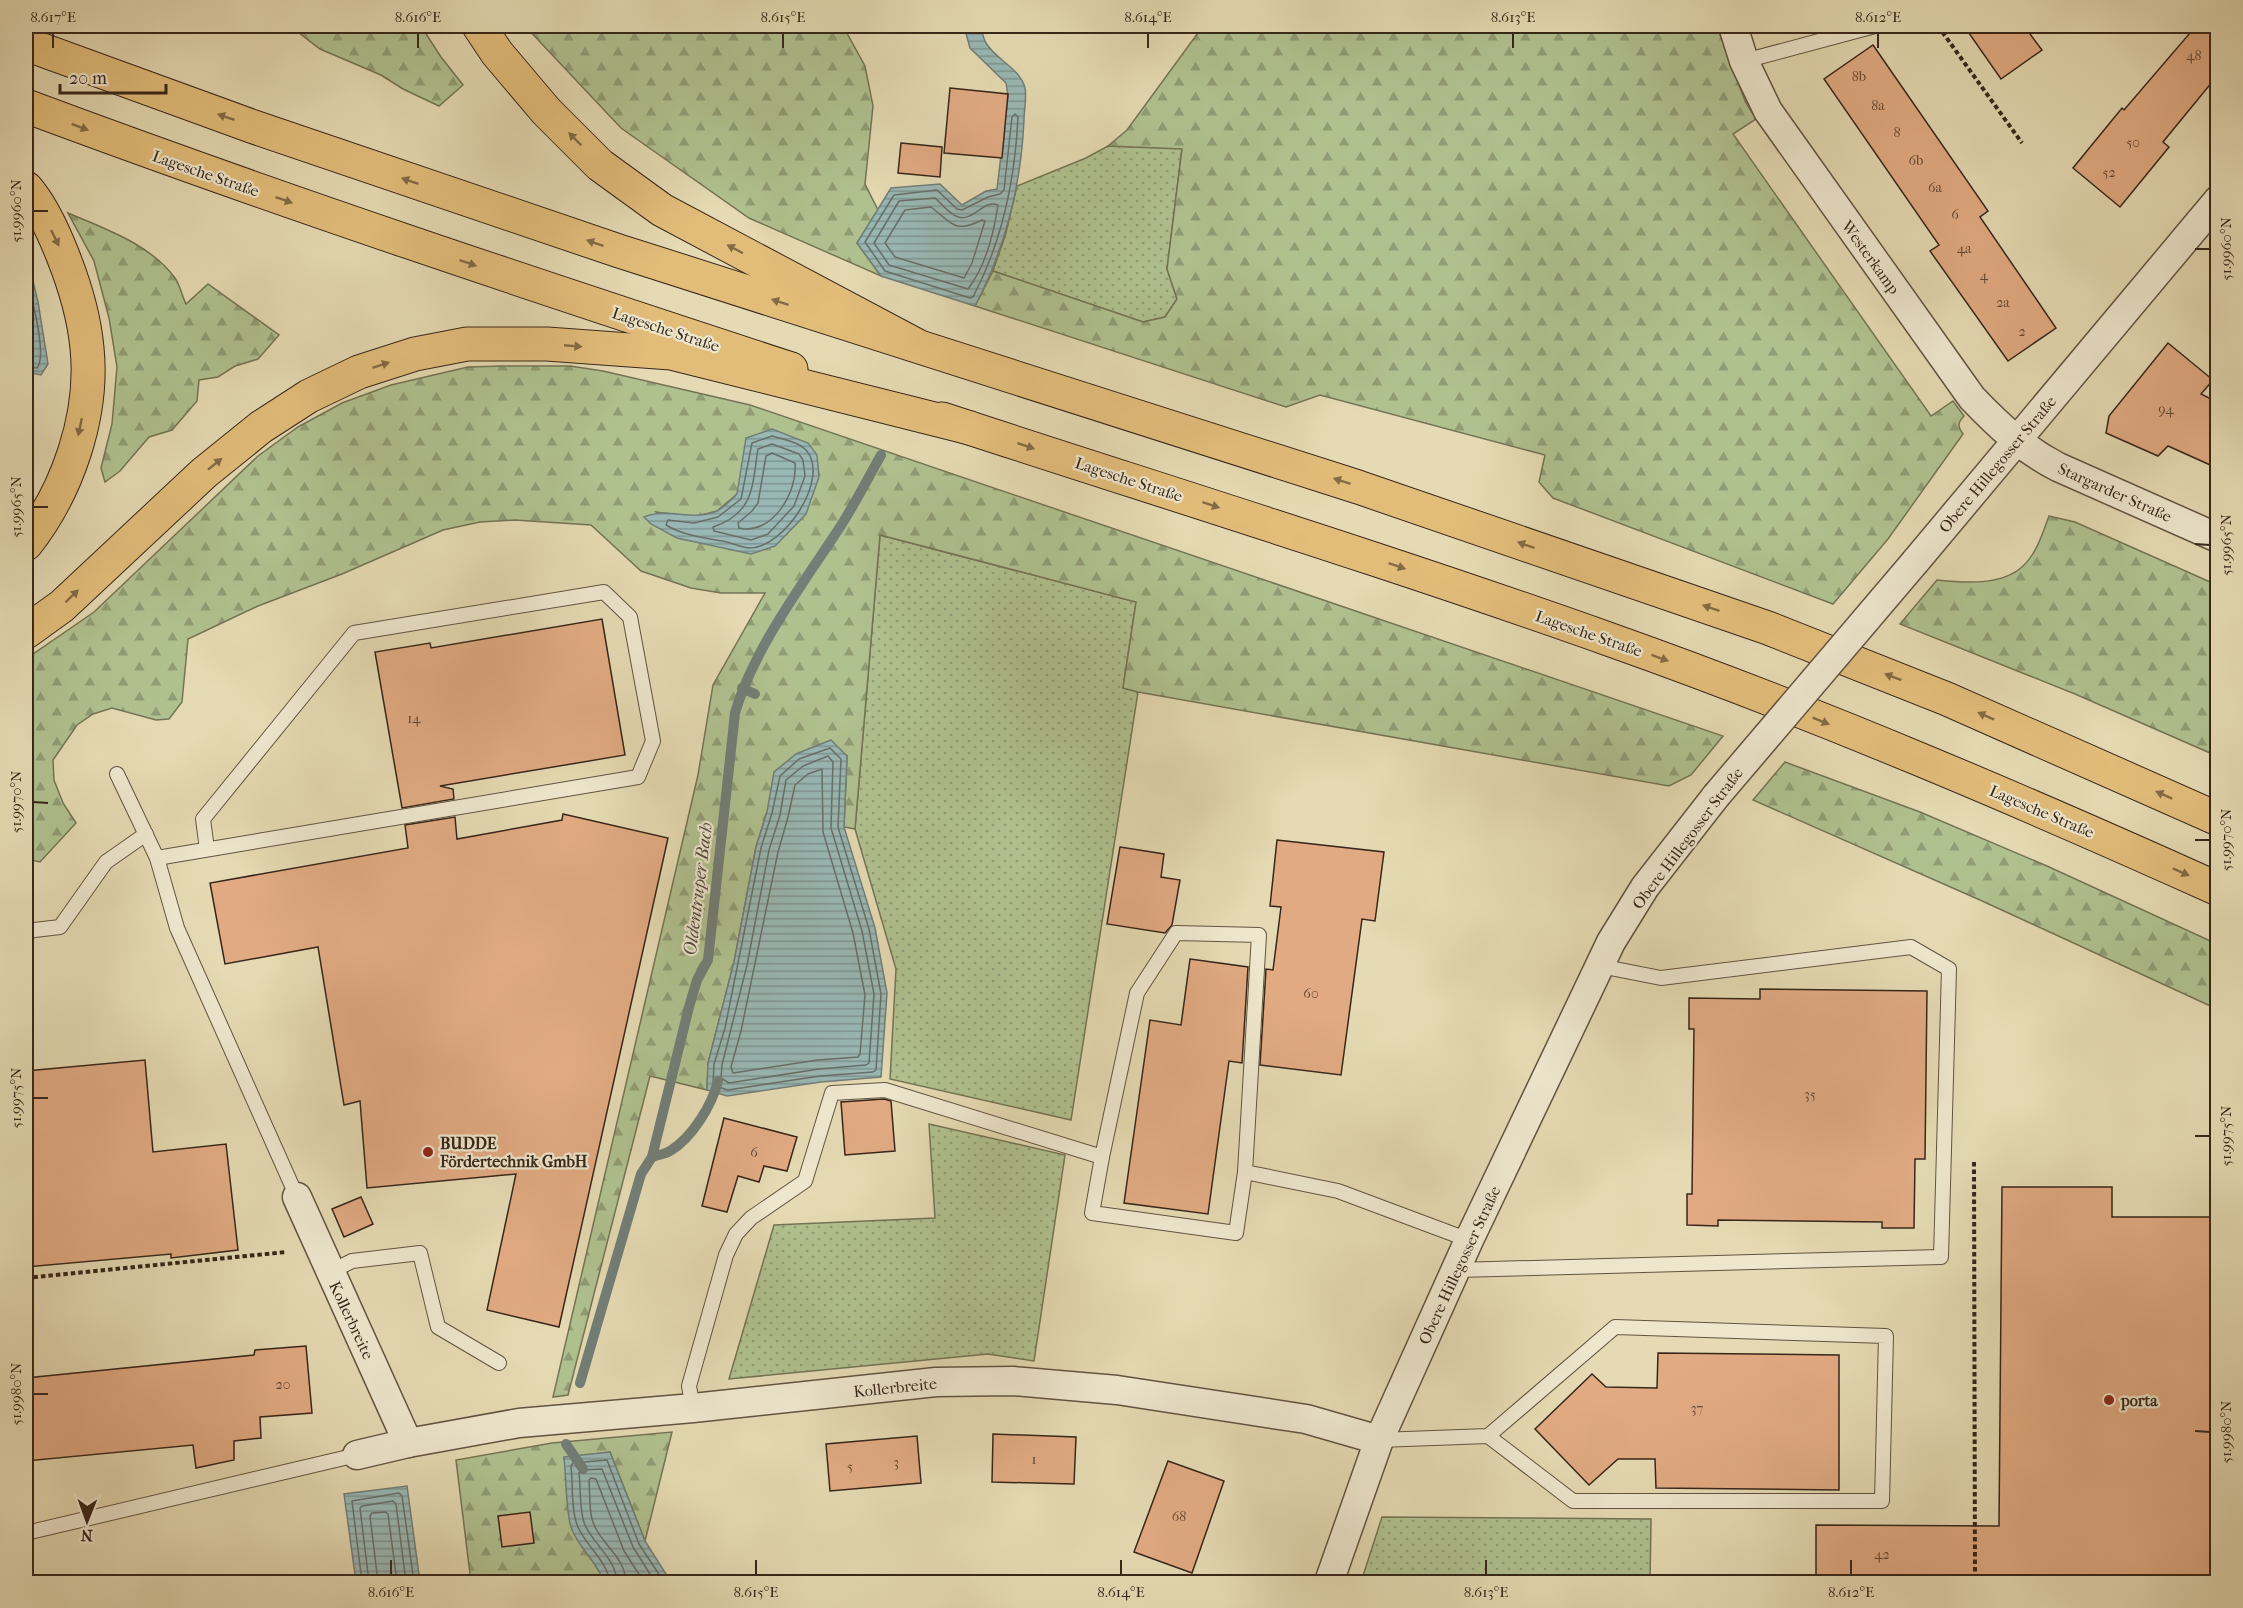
<svg xmlns="http://www.w3.org/2000/svg" width="2243" height="1608" viewBox="0 0 2243 1608" font-family="'IM FELL French Canon',serif">
  <defs>
    <pattern id="grass-dots" width="8" height="8" patternUnits="userSpaceOnUse" patternTransform="scale(1.5)"><rect width="8" height="8" fill="#b0c190"/><path d="M2 2h.1M6 6h.1" fill="none" stroke="#909d75" stroke-width="1.8" stroke-linecap="round"/></pattern>
    <pattern id="forest-firs" width="22" height="20" patternUnits="userSpaceOnUse" patternTransform="scale(1.5)"><rect width="22" height="20" fill="#b0c190"/><path d="M5 1l3.5 6h-7zM16 11l3.5 6h-7z" fill="#909d75"/></pattern>
    <pattern id="water-rules" width="6" height="5" patternUnits="userSpaceOnUse" patternTransform="scale(1.5)"><rect width="6" height="5" fill="#99b8b5"/><path d="M0 2.5h6" fill="none" stroke="#7e9592"/></pattern>
  </defs>
  <rect width="100%" height="100%" fill="#e5dab3"/>
  <filter id="stains"><feTurbulence type="fractalNoise" baseFrequency=".00333" numOctaves="4"/><feColorMatrix values="0 0 0 0 .2 0 0 0 0 .09 0 0 0 0 .02 0 0 0 .5 -.17"/></filter>
  <radialGradient id="worn" r=".72"><stop offset=".6" stop-color="#630" stop-opacity="0"/><stop offset="1" stop-color="#630" stop-opacity=".3"/></radialGradient>
  <g fill="url(#grass-dots)" stroke="#747455" stroke-width="1.5">
    <polygon points="1108,146 1182,148 1167,269 1177,299 1165,317 1143,322 993,271 1006,233 1017,186 1086,158"/>
    <polygon points="880,535 1136,602 1123,688 1138,692 1071,1120 890,1079 896,969 855,829"/>
    <polygon points="929,1124 1065,1155 1034,1361 988,1354 729,1379 774,1225 935,1218"/>
    <polygon points="1382,1517 1651,1519 1650,1582 1361,1582"/>
  </g>
  <g fill="url(#forest-firs)" stroke="#747455" stroke-width="1.5" fill-rule="evenodd">
    <polygon points="290,26 421,26 441,57 463,85 439,106 403,89 381,75 320,49"/>
    <polygon points="525,26 843,26 865,66 873,106 865,184 878,210 857,243 881,276 749,218 621,128"/>
    <path d="M1203 26H1717L1745 101 1756 119 1733 134 1931 416 1953 401 1964 416C1957 423 1958 427 1963 434L1888 539 1833 604 1553 498 1539 482 1545 455 1320 395 1286 407 975 306 993 271 1143 322 1165 317 1177 299 1167 269 1182 149 1108 146 1127 130Z"/>
    <path d="M68 213C105 229 150 244 175 278 180 285 182 296 186 304L208 284 279 335 258 359 235 366 218 377 199 380 197 401 172 430 149 437 120 471 105 482 101 468 112 424 117 367 109 318 94 261Z"/>
    <path d="M503 366H570L603 371 750 405 1723 736 1691 775 1669 786 1138 692 1123 688 1136 602 880 535 855 829 844 827 847 756 767 812 756 847 734 962 708 1063 707 1090 650 1076 568 1395 553 1397 698 775 713 685 765 593H721L691 588 641 571 591 525 515 520 480 522 443 530 342 574 258 606 188 639 182 702 169 719 156 720 112 708 93 714 77 725 53 760 54 780 63 803 76 823 40 862 26 859V659L94 612 258 456 298 427 342 403 391 385 468 367ZM737 494 707 544 678 538 656 512 694 517 717 511Z"/>
    <path d="M2049 516 2075 522 2217 585V756L2075 694 1900 624 1937 580C1964 583 2002 586 2023 566 2037 553 2043 532 2049 516Z"/>
    <polygon points="1785,762 1920,812 2047,866 2217,944 2217,1009 1980,900 1753,800"/>
    <polygon points="672,1432 645,1541 610,1452 564,1458 582,1547 600,1570 604,1582 471,1582 456,1460 552,1443"/>
  </g>
  <g fill="url(#water-rules)" stroke="#727e77" stroke-width="1.5">
    <path d="M964 26H980C982 31 983 38 986 43 996 60 1020 68 1025 88 1027 97 1024 110 1024 120 1021 186 1006 247 975 306L881 276 857 243 891 188 940 184 962 205 986 191 997 189 1008 96 1006 83 970 48Z"/>
    <polygon points="26,260 29,264 38,302 48,364 41,375 26,372"/>
    <path d="M772 429 808 443 817 455 819 477 806 514 775 546 751 554 677 538 651 524 644 517C667 507 691 521 715 512 723 509 731 500 737 494L746 438Z"/>
    <polygon points="831,740 847,756 844,827 875,928 887,993 881,1077 821,1082 727,1096 707,1090 708,1063 734,962 756,847 767,812 774,772 796,754"/>
    <path d="M610 1452 645 1541 671 1582H604C597 1561 578 1548 571 1527 566 1512 566 1475 564 1457Z"/>
    <polygon points="407,1486 420,1582 356,1582 344,1494"/>
  </g>
  <g fill="none" stroke-linecap="round" stroke-linejoin="round">
    <g stroke="#686f68" stroke-width="1.5">
      <path d="M1015 114 1018 117C1015 179 1002 242 973 297L970 298 885 271 865 242 894 195 937 190 957 209 962 210 988 197 1000 194 1004 190 1012 117Z"/>
      <path d="M935 198C942 204 949 214 958 217 973 222 984 199 998 205 994 232 985 267 968 289L889 265 874 243 899 201Z"/>
      <path d="M931 207C952 223 954 234 982 220L985 221 972 263 964 278 895 257 885 243 905 210Z"/>
      <path d="M26 274C30 292 48 355 37 368L26 366"/>
      <path d="M772 436C782 439 799 442 806 450 831 478 784 548 750 548 743 548 734 544 727 542 707 538 684 536 666 525L668 520 694 523 718 517 741 499 752 443Z"/>
      <path d="M772 444 799 454 803 460 805 476 794 506 768 534 751 540 714 531 713 527C755 513 752 485 758 449Z"/>
      <path d="M772 453 795 463C798 492 772 536 739 528L738 523 752 511 758 503 766 456Z"/>
      <polygon points="830,748 841,759 838,827 869,929 881,994 876,1070 873,1072 820,1076 728,1090 715,1086 713,1084 714,1064 725,1028 761,848 772,813 780,776 799,759"/>
      <polygon points="828,756 833,762 831,828 862,931 874,994 869,1063 866,1065 819,1069 729,1083 721,1078 722,1065 747,965 769,850 780,815 786,780 803,766"/>
      <polygon points="822,769 823,832 853,933 865,995 860,1054 858,1057 818,1060 733,1073 731,1067 741,1031 778,852 788,817 795,785 808,774"/>
      <polyline points="362,1582 352,1501 399,1493 402,1496 414,1582"/>
      <polyline points="369,1582 360,1508 362,1506 393,1501 396,1504 406,1582"/>
      <polyline points="378,1582 370,1516 372,1513 385,1512 388,1514 397,1582"/>
      <path d="M610 1582C607 1561 586 1546 578 1527 571 1512 573 1483 571 1466L573 1463 607 1460 639 1544 664 1582"/>
      <path d="M617 1582C616 1559 594 1545 585 1525 579 1511 581 1489 579 1473L581 1470 602 1469 633 1547 655 1582"/>
      <path d="M626 1582C625 1555 599 1544 592 1519 589 1507 590 1493 589 1480L591 1478 596 1479 624 1551 644 1582"/>
    </g>
    <g stroke="#727e77" stroke-width="10">
      <polyline points="742,688 755,694"/>
      <path d="M652 1157C658 1155 665 1154 670 1151 692 1138 712 1105 718 1081"/>
      <path d="M580 1383 641 1174 652 1157 689 1007 697 980 708 960 735 713C754 648 801 587 838 530 854 506 867 480 881 455"/>
      <polyline points="566,1444 583,1469"/>
    </g>
  </g>
  <g fill="#e1aa82" stroke="#37261a" stroke-width="1.5">
    <polygon points="1964,26 2024,26 2042,50 2001,79"/>
    <polygon points="2196,26 2205,26 2217,37 2217,76 2163,142 2169,147 2120,207 2073,168 2122,108 2124,110"/>
    <polygon points="1873,45 1988,211 1980,217 2056,328 2008,361 1930,251 1939,245 1824,79"/>
    <polygon points="950,88 1008,94 1002,158 944,153"/>
    <polygon points="901,143 942,147 940,177 898,173"/>
    <polygon points="2168,343 2213,380 2201,394 2217,402 2217,468 2168,446 2158,456 2106,433 2109,416"/>
    <polygon points="602,619 625,755 440,786 453,789 454,799 402,808 375,652 430,643 431,648"/>
    <polygon points="563,814 668,838 559,1327 487,1310 516,1174 367,1188 360,1101 344,1105 318,947 225,964 210,883 408,848 405,825 455,817 457,839 562,820"/>
    <polygon points="1277,840 1384,852 1375,921 1362,919 1341,1075 1260,1065 1266,969 1273,970 1281,907 1270,906"/>
    <polygon points="1120,847 1164,854 1161,877 1180,880 1172,925 1165,933 1107,924"/>
    <polygon points="1190,959 1248,967 1242,1063 1229,1061 1208,1214 1124,1203 1150,1020 1181,1025"/>
    <polygon points="1760,989 1927,991 1925,1159 1915,1159 1914,1228 1882,1228 1882,1222 1718,1220 1718,1226 1687,1225 1687,1194 1692,1194 1694,1029 1689,1029 1689,998 1760,999"/>
    <polygon points="145,1060 153,1152 226,1144 238,1250 171,1258 171,1254 26,1267 26,1071"/>
    <polygon points="884,1099 891,1101 895,1151 845,1155 841,1102"/>
    <polygon points="724,1118 797,1137 787,1171 764,1166 759,1182 738,1176 727,1212 702,1206"/>
    <polygon points="2002,1187 2112,1187 2112,1217 2217,1217 2217,1582 1816,1582 1816,1525 1999,1526"/>
    <polygon points="361,1197 373,1224 344,1237 332,1209"/>
    <polygon points="306,1346 312,1413 260,1417 261,1438 234,1441 234,1460 196,1468 193,1445 26,1461 26,1378 254,1355 255,1350"/>
    <polygon points="1658,1353 1839,1355 1839,1490 1656,1488 1655,1459 1618,1459 1589,1485 1535,1429 1592,1374 1606,1387 1657,1388"/>
    <polygon points="993,1434 1076,1437 1074,1484 992,1482"/>
    <polygon points="917,1436 921,1483 830,1491 826,1444"/>
    <polygon points="1168,1461 1224,1481 1192,1573 1134,1552"/>
    <polygon points="530,1512 534,1543 502,1547 498,1516"/>
  </g>
  <g fill="none" stroke-linecap="round" stroke-linejoin="round">
    <g stroke="#625340" stroke-width="16">
      <g id="service">
        <polyline points="1744,61 1875,26"/>
        <polyline points="117,774 157,858 177,928 297,1197"/>
        <polyline points="157,858 638,777 653,741 630,617 604,592 354,633 203,819 207,849"/>
        <polyline points="26,931 60,927 106,862 146,834"/>
        <polyline points="1102,1157 1137,993 1176,933 1259,935 1245,1172"/>
        <polyline points="1456,1270 1941,1257 1949,969 1911,947 1661,978 1600,966"/>
        <polyline points="330,1272 352,1261 420,1253 438,1327 499,1363"/>
        <polyline points="693,1408 689,1386 726,1255 736,1234 751,1218 805,1181 832,1093 885,1090 1102,1157 1092,1213 1236,1233 1245,1172 1338,1191 1469,1240"/>
        <polyline points="1379,1440 1488,1436 1615,1327 1886,1336 1882,1501 1573,1501 1488,1436"/>
        <polyline points="26,1533 357,1455"/>
      </g>
    </g>
    <g stroke="#625340" stroke-width="31">
      <g id="minor">
        <path d="M1733 26 1744 61 1768 111 1972 398C1999 426 2023 449 2058 467L2218 538"/>
        <polyline points="1915,562 2218,200"/>
        <polyline points="297,1197 408,1443"/>
        <polyline points="357,1455 408,1443 519,1423 693,1408 936,1382 1013,1381 1117,1390 1306,1419 1379,1440"/>
        <polyline points="1329,1582 1379,1440 1469,1240 1611,942 1645,887 1716,796"/>
      </g>
    </g>
    <g stroke="#37261a" stroke-width="35">
      <g id="trunk">
        <polyline points="26,44 254,127 619,251 1358,487 1768,628 1947,699 2218,819"/>
        <path d="M26 106C278 200 534 285 791 369"/>
        <path d="M942 419C1165 492 1389 561 1611 640 1817 713 2018 799 2218 889"/>
      </g>
    </g>
    <g stroke="#37261a" stroke-width="35">
      <g id="motorway">
        <polyline points="479,26 497,53 546,111 600,165 662,210 916,345"/>
        <path d="M26 188C42 206 54 233 63 256 75 286 84 316 87 348 94 416 67 492 26 544"/>
        <polyline points="26,632 62,606 204,473 261,427 309,396 359,372 415,354 467,344 547,344 671,353 970,428"/>
      </g>
    </g>
    <g stroke="#37261a" stroke-width="4" stroke-dasharray="4.5 3" stroke-linecap="butt">
      <polyline points="1938,26 2022,143"/>
      <polyline points="1974,1162 1975,1582"/>
      <polyline points="26,1278 286,1252"/>
    </g>
    <use href="#service" stroke="#eee7ce" stroke-width="14"/>
    <use href="#minor" stroke="#eee7ce" stroke-width="28"/>
    <use href="#trunk" stroke="#e2bd7a" stroke-width="33"/>
    <use href="#motorway" stroke="#e2bd7a" stroke-width="33"/>
    <g stroke="#625340" stroke-width="31" stroke-linecap="butt">
      <polyline id="minor-bridge" points="1716,796 1915,562"/>
    </g>
    <use href="#minor-bridge" stroke="#eee7ce" stroke-width="28"/>
  </g>
  <defs><path id="oneway-solid" d="M-6-.8H1V-3.2L6.5 0L1 3.2V.8H-6Z" transform="scale(1.5)"/></defs>
  <g fill="#846a45">
    <use href="#oneway-solid" transform="translate(226 117) rotate(-161)"/>
    <use href="#oneway-solid" transform="translate(80 127) rotate(21)"/>
    <use href="#oneway-solid" transform="translate(575 139) rotate(-135)"/>
    <use href="#oneway-solid" transform="translate(410 181) rotate(-161)"/>
    <use href="#oneway-solid" transform="translate(284 200) rotate(19)"/>
    <use href="#oneway-solid" transform="translate(55 238) rotate(64)"/>
    <use href="#oneway-solid" transform="translate(595 243) rotate(-161)"/>
    <use href="#oneway-solid" transform="translate(735 249) rotate(-152)"/>
    <use href="#oneway-solid" transform="translate(468 263) rotate(19)"/>
    <use href="#oneway-solid" transform="translate(780 302) rotate(-162)"/>
    <use href="#oneway-solid" transform="translate(573 346) rotate(5)"/>
    <use href="#oneway-solid" transform="translate(381 365) rotate(-18)"/>
    <use href="#oneway-solid" transform="translate(80 427) rotate(102)"/>
    <use href="#oneway-solid" transform="translate(1026 446) rotate(18)"/>
    <use href="#oneway-solid" transform="translate(215 464) rotate(-39)"/>
    <use href="#oneway-solid" transform="translate(1342 481) rotate(-162)"/>
    <use href="#oneway-solid" transform="translate(1211 505) rotate(18)"/>
    <use href="#oneway-solid" transform="translate(1526 545) rotate(-161)"/>
    <use href="#oneway-solid" transform="translate(1397 566) rotate(19)"/>
    <use href="#oneway-solid" transform="translate(72 596) rotate(-44)"/>
    <use href="#oneway-solid" transform="translate(1711 608) rotate(-161)"/>
    <use href="#oneway-solid" transform="translate(1660 658) rotate(20)"/>
    <use href="#oneway-solid" transform="translate(1893 677) rotate(-159)"/>
    <use href="#oneway-solid" transform="translate(1986 716) rotate(-156)"/>
    <use href="#oneway-solid" transform="translate(1821 721) rotate(22)"/>
    <use href="#oneway-solid" transform="translate(2164 795) rotate(-156)"/>
    <use href="#oneway-solid" transform="translate(2181 872) rotate(24)"/>
  </g>
  <path fill="none" stroke="#37261a" stroke-width="2" d="M53 48V33M418 48V33M783 48V33M1148 48V33M1513 48V33M1878 48V33M33 211H48M2195 249H2210M33 507H48M2195 544 2210 545M33 802 48 803M2195 840H2210M33 1098H48M2195 1136H2210M33 1394H48M2195 1431 2210 1432M391 1575V1560M756 1575V1560M1121 1575V1560M1486 1575V1560M1851 1575V1560"/>
  <g fill="#8f2418" stroke="#eee7ce" stroke-width="2">
    <circle cx="428" cy="1152" r="6"/>
    <circle cx="2109" cy="1400" r="6"/>
  </g>
  <g text-anchor="middle" stroke-width="4.5" stroke-linejoin="round" paint-order="stroke">
    <g font-size="14" fill="#624734">
      <text x="2194" y="60">48</text>
      <text x="1859" y="81">8b</text>
      <text x="1878" y="110">8a</text>
      <text x="1897" y="137">8</text>
      <text x="2133" y="147">50</text>
      <text x="1916" y="165">6b</text>
      <text x="2109" y="177">52</text>
      <text x="1935" y="192">6a</text>
      <text x="1955" y="219">6</text>
      <text x="1964" y="253">4a</text>
      <text x="1984" y="280">4</text>
      <text x="2003" y="307">2a</text>
      <text x="2022" y="336">2</text>
      <text x="2166" y="414">94</text>
      <text x="414" y="723">14</text>
      <text x="1311" y="998">60</text>
      <text x="1810" y="1099">35</text>
      <text x="754" y="1157">6</text>
      <text x="283" y="1389">20</text>
      <text x="1697" y="1413">37</text>
      <text x="1034" y="1464">1</text>
      <text x="896" y="1467">3</text>
      <text x="850" y="1471">5</text>
      <text x="1179" y="1521">68</text>
      <text x="1882" y="1559">42</text>
    </g>
    <g font-size="16" fill="#37261a" stroke="#eee7ce">
      <text transform="translate(206 173) rotate(19)" y="6">Lagesche Straße</text>
      <text transform="translate(1871 257) rotate(54)" y="6">Westerkamp</text>
      <text transform="translate(666 329) rotate(18)" y="6">Lagesche Straße</text>
      <text transform="translate(1997 464) rotate(-50)" y="6">Obere Hillegosser Straße</text>
      <text transform="translate(1129 479) rotate(18)" y="6">Lagesche Straße</text>
      <text transform="translate(2115 492) rotate(24)" y="6">Stargarder Straße</text>
      <text transform="translate(1589 633) rotate(19)" y="6">Lagesche Straße</text>
      <text transform="translate(2042 811) rotate(23)" y="6">Lagesche Straße</text>
      <text transform="translate(1687 838) rotate(-53)" y="6">Obere Hillegosser Straße</text>
      <text transform="translate(1459 1265) rotate(-65)" y="6">Obere Hillegosser Straße</text>
      <text transform="translate(352 1320) rotate(65)" y="6">Kollerbreite</text>
      <text transform="translate(895 1387) rotate(-6)" y="6">Kollerbreite</text>
    </g>
    <g font-size="16" font-weight="bold" fill="#37261a" stroke="#eee7ce" text-anchor="start">
      <text x="440" y="1149">BUDDE<tspan x="440" dy="18">Fördertechnik GmbH</tspan></text>
      <text x="2121" y="1406">porta</text>
    </g>
    <g font-size="18" font-style="italic" fill="#504a41" stroke="#eee7ce">
      <text transform="translate(698 889) rotate(-83)" y="6">Oldentruper Bach</text>
    </g>
  </g>
  <rect width="2243" height="1608" fill="none" stroke="#e5dab3" stroke-width="66"/>
  <g transform="translate(87 1521) rotate(181)" stroke="#eee7ce" stroke-width="4.5" paint-order="stroke">
  <path d="M0-4.5L10 22L0 15L-10 22Z" fill="#37261a"/>
  <text y="-9" font-size="16" font-weight="bold" text-anchor="middle" fill="#37261a">N</text>
  </g>
  <path d="M60 84v9h106v-9" fill="none" stroke="#37261a" stroke-width="3"/>
  <text x="69" y="84" font-size="18" fill="#37261a" stroke="#eee7ce" stroke-width="4.5" paint-order="stroke">20 m</text>
  <rect x="33" y="33" width="2177" height="1542" fill="none" stroke="#37261a" stroke-width="2"/>
  <g font-size="15" text-anchor="middle" fill="#37261a">
    <text x="53" y="22">8.617°E</text>
    <text x="418" y="22">8.616°E</text>
    <text x="783" y="22">8.615°E</text>
    <text x="1148" y="22">8.614°E</text>
    <text x="1513" y="22">8.613°E</text>
    <text x="1878" y="22">8.612°E</text>
    <text transform="translate(16 211) rotate(-90)" y="5">51.9960°N</text>
    <text transform="translate(2226 249) rotate(-90)" y="5">51.9960°N</text>
    <text transform="translate(16 507) rotate(-90)" y="5">51.9965°N</text>
    <text transform="translate(2226 545) rotate(-90)" y="5">51.9965°N</text>
    <text transform="translate(16 802) rotate(-90)" y="5">51.9970°N</text>
    <text transform="translate(2226 840) rotate(-90)" y="5">51.9970°N</text>
    <text transform="translate(16 1098) rotate(-90)" y="5">51.9975°N</text>
    <text transform="translate(2226 1136) rotate(-90)" y="5">51.9975°N</text>
    <text transform="translate(16 1394) rotate(-90)" y="5">51.9980°N</text>
    <text transform="translate(2226 1432) rotate(-90)" y="5">51.9980°N</text>
    <text x="391" y="1597">8.616°E</text>
    <text x="756" y="1597">8.615°E</text>
    <text x="1121" y="1597">8.614°E</text>
    <text x="1486" y="1597">8.613°E</text>
    <text x="1851" y="1597">8.612°E</text>
  </g>
  <rect width="100%" height="100%" filter="url(#stains)"/>
  <rect width="100%" height="100%" fill="url(#worn)"/>
</svg>
